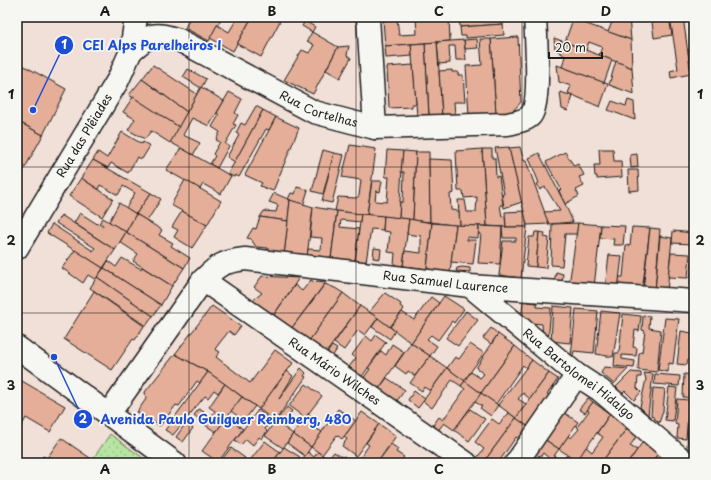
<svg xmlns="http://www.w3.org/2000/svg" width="711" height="480" viewBox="0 0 711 480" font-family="'Playpen Sans',sans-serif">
  <defs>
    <pattern id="grass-dots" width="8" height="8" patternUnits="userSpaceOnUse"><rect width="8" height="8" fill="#b7e4a2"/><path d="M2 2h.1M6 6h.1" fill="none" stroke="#9dc38b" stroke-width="1.8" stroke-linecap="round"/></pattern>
  </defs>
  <rect width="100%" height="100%" fill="#f1e0d7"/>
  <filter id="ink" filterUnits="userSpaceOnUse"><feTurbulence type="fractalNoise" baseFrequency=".025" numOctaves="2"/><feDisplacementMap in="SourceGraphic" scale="8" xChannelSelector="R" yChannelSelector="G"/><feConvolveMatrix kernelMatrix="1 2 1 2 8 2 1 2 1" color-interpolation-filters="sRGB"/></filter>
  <g filter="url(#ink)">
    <polygon fill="url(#grass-dots)" stroke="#6a805f" points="110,434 150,463 90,463"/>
    <g fill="#e4ae98" stroke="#1c1c1c">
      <polygon points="190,17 222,17 209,41 185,28"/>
      <polygon points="238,17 252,17 233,51 210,38 217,25 229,32"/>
      <polygon points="252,17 273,17 280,21 261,57 237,44"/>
      <polygon points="301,17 345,17 344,20"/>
      <polygon points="383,17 394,17 394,19 383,20"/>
      <polygon points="416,17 449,17 450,41 385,46 383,20 397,19 399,35 417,34"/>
      <polygon points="459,17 503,17 503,24 460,27"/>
      <polygon points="614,17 629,17 631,40 608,32"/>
      <polygon points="662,17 669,17 672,35 654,38 652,22 662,20"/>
      <polygon points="670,17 683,17 691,74 671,78 670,71 678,69"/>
      <polygon points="573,19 631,40 632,68 599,55 602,47 589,42 586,50 565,42"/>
      <polygon points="305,21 315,27 312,32 302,26"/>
      <polygon points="694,23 694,37 692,37 690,25"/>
      <polygon points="503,24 504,35 466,38 466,36 461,36 460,27"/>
      <polygon points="312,32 338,47 313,94 284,80 302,50 309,53 314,45 307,41"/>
      <polygon points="518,37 521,102 512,112 496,114 491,39"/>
      <polygon points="554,38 612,60 604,83 562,67 565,56 555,49"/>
      <polygon points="477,39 478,48 465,49 464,40"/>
      <polygon points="480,39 491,39 496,114 469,115 466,66 482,65"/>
      <polygon points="464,40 466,60 456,60 455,46 449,46 450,63 439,64 437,42"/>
      <polygon points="437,42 442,115 429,116 425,43"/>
      <polygon points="425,43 429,116 417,116 411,44"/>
      <polygon points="411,44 412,56 386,58 385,46"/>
      <polygon points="349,46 347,55 351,58 340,78 326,70 338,47"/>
      <polygon points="694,49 694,71 691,72 688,50"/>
      <polygon points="616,61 632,68 634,94 609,85"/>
      <polygon points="17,62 66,89 43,135 17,121"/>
      <polygon points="153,65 197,94 187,112 142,79"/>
      <polygon points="413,65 416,104 412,104 412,107 389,108 387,67"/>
      <polygon points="557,65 608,84 600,107 568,93 571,86 559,82"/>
      <polygon points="188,69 206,79 201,88 183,77"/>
      <polygon points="452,70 452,72 458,72 458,75 463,75 465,102 454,102 455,115 442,115 439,71"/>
      <polygon points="694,77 694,93 692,78"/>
      <polygon points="142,79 187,112 179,127 129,95"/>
      <polygon points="201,87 224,101 209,126 192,118 183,135 200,143 193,155 170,142"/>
      <polygon points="229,92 242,99 235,113 238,115 233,124 236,125 225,144 229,146 217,168 210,164 215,156 213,154 220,142 216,140 220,132 212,127 219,115 217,113"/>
      <polygon points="560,92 573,96 568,111 562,109"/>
      <polygon points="133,97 179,127 170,143 151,131 145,139 128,130 135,119 123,112"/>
      <polygon points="628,100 634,102 635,120 608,110 612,101 626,106"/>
      <polygon points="256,106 263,110 235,162 227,157 239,135 236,133 241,123 245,125"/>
      <polygon points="263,110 276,117 269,130 266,129 239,177 235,175 234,177 228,174"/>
      <polygon points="276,117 299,128 273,191 260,186 262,183 245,175"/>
      <polygon points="17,121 43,135 21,175 18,173 17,175"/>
      <polygon points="122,132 142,144 143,142 150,146 142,159 137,157 128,173 111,163 108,168 93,160 98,152 107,158"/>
      <polygon points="350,145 376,149 367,215 335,211 338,197 356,198 359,196 361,180 342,177"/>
      <polygon points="509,147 522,202 504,208 502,194 504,194 495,148"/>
      <polygon points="520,147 524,161 526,161 549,224 527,225 509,148"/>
      <polygon points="181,148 231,176 221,194 203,184 200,189 166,170"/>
      <polygon points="482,149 492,149 492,158 495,158 496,177 499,176 503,205 500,205 502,217 505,216 506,227 487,226"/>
      <polygon points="482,149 487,226 460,226 458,200 465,200 467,212 476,212 477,197 464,198 463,191 458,191 456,151"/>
      <polygon points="599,149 613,149 614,161 621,161 622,177 597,179 597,176 595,176 594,165 600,165"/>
      <polygon points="323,150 334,153 323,194 312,191"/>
      <polygon points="387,150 403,151 399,218 367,215 372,181 382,181 380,192 376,191 375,201 387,202 389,177 385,177"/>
      <polygon points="403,151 416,152 413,220 399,218 400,202 403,202 404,172 401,172"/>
      <polygon points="416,152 429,152 430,222 413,220"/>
      <polygon points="565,152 574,166 578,164 584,175 579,177 584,186 576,190 579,196 565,204 559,191 561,189 546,162"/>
      <polygon points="334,153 344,155 332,203 322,201"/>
      <polygon points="539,153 565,204 573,222 549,224 544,212 560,211 545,187 540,190 537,184 539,183 529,158"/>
      <polygon points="637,154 638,167 631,168 630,155"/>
      <polygon points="429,159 452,160 454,193 450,194 451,210 459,211 460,226 430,222"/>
      <polygon points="93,160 151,193 136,214 126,208 135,193 123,186 118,195 100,185 98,189 81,178"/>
      <polygon points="628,170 638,170 639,190 629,191"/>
      <polygon points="81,178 113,199 102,217 69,196"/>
      <polygon points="185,180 221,201 207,225 171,205"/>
      <polygon points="297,187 308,190 303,206 288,199 291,193 295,194"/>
      <polygon points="151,193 161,199 147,221 136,214"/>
      <polygon points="274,193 290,200 288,221 260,217 264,211 276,212 278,205 269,202"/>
      <polygon points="290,200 313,207 307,257 284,255"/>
      <polygon points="119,203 136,214 126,232 109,222"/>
      <polygon points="313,207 337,211 331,259 307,257 308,249 321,250 322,238 310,237"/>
      <polygon points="182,211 207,225 192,248 174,237 178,230 172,227"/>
      <polygon points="337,211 361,214 360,222 341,220 340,227 359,229 355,261 331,259"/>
      <polygon points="524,211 527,227 506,227 505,212"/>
      <polygon points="80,213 102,227 103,225 99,223 103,218 126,232 115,250 74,223"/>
      <polygon points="136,214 162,230 159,235 173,243 171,246 190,258 184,268 126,232"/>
      <polygon points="361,214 384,216 383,230 371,229 366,262 355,261"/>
      <polygon points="61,215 115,250 103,268 47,233 52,224 93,251 95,248 56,223"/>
      <polygon points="384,216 409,219 403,266 394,265 395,253 388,252 390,232 383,231"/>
      <polygon points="260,217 288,221 284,255 267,253 268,248 256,247 251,239 247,238 253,228 256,229"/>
      <polygon points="409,219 432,223 427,269 403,266 405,251 421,253 421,236 407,234"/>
      <polygon points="432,223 456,225 450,272 427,269"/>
      <polygon points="578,223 577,234 565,234 562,266 551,265 552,224"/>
      <polygon points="578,223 601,225 594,287 569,285"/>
      <polygon points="456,225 479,226 478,238 467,237 467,240 476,240 473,264 451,262"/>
      <polygon points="601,225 625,226 623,245 613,245 614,239 600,238"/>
      <polygon points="479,226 502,227 500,264 478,263 481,234 479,234"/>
      <polygon points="502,227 527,227 521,278 499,275 503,241 516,241 516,238 503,238"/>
      <polygon points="632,227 650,228 642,292 618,289 619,277 623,277 626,245 630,246"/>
      <polygon points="650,228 660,229 655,291 643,290"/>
      <polygon points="673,231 694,233 693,244 672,243"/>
      <polygon points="126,232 184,268 172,286 133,261 138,254 120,242"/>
      <polygon points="535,232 539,232 536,267 526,266 529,237 534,237"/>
      <polygon points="539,232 545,233 544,237 549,238 546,268 536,267"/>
      <polygon points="694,234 694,287 690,286"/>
      <polygon points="660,236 672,238 667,292 655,291"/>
      <polygon points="374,248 381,249 380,259 373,258"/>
      <polygon points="75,250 103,268 96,280 88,275 83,283 62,268"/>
      <polygon points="671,253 690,254 688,278 668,277"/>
      <polygon points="609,255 622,256 618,289 605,288"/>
      <polygon points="122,258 141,269 142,267 172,286 161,305 104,268 108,261 116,267"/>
      <polygon points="462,267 470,268 470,272 456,271 457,268"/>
      <polygon points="104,268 161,305 153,316 97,277"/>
      <polygon points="556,272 563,274 562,283 554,282"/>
      <polygon points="262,276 299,278 273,316 252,301 262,293 254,287"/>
      <polygon points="97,277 153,316 146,326 90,288"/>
      <polygon points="311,280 315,283 317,281 326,282 291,329 273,316 295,285 302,291"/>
      <polygon points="325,284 335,288 343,293 309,341 291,329"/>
      <polygon points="94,291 144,326 135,340 133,339 112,370 64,339"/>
      <polygon points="343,293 360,306 326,353 309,341"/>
      <polygon points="385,293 401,304 400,306 404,309 390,327 369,312"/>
      <polygon points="444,296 464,309 454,323 452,321 438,340 431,335 427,339 437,346 430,356 411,343"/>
      <polygon points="431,297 439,303 411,343 390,327 402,312 414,320"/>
      <polygon points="523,301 537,303 537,307 551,308 548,341 543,338 542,324 521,322"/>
      <polygon points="212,306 241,326 234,335 229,331 221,341 215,349 220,352 216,357 250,383 275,350 293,363 259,409 208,372 175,354"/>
      <polygon points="360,306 378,318 365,335 358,330 344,350 334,343"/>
      <polygon points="553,306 573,308 570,343 551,341"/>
      <polygon points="576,309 598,311 594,353 574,351 573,357 571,356"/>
      <polygon points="466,311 478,320 458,346 446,338"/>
      <polygon points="601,311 620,313 613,357 596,354"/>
      <polygon points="623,314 641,316 639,331 635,330 633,347 637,348 636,356 622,355 622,359 635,361 634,368 614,366 615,353 619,353"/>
      <polygon points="643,315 650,316 649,328 661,330 657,372 638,370 639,353 642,352 645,331 642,330"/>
      <polygon points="378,318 395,331 390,339 372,327"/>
      <polygon points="665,318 679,319 673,364 669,363 668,372 658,370"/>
      <polygon points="491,328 498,334 491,344 483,338"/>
      <polygon points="681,331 692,333 691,348 694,348 693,361 688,360 687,365 677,364"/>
      <polygon points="498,334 515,346 481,393 464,381 471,372 480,378 484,374 476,368"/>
      <polygon points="376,335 386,342 361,378 348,368 356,358 352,355 366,336 372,341"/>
      <polygon points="411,343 430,356 415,376 408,371 406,374 395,366"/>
      <polygon points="392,344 404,352 378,390 363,379 370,369 368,368 381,351 386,355"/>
      <polygon points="470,344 484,353 464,381 447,368 455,357 459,359"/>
      <polygon points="332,346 337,349 332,357 327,353"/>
      <polygon points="515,346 532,360 526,368 523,365 496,404 481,393"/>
      <polygon points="175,354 208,372 200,383 197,381 179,406 176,405 160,426 137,412 146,399 145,392"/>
      <polygon points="430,356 447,368 430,391 424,387 422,391 410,383"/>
      <polygon points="532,360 549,373 530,399 523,393 518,399 526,404 516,418 498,405"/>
      <polygon points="604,367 628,369 614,384 601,373"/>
      <polygon points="301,368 306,373 304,376 306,377 275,421 259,409 287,371 293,376 279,399"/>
      <polygon points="447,368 465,381 461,386 452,380 432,408 423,401"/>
      <polygon points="208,372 225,384 218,393 214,390 208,398 205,396 173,435 165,430"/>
      <polygon points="631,372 641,373 641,377 638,377 637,388 641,392 634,400 625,391 622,394 616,387"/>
      <polygon points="549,373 558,379 547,394 555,400 534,431 516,418"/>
      <polygon points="644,373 653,374 648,415 640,407 646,379"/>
      <polygon points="655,374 680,376 679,386 654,384"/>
      <polygon points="684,374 694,375 694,398 683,397"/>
      <polygon points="387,378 405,390 396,402 378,390"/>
      <polygon points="22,381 65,406 50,432 26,418 17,434 17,389"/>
      <polygon points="465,381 481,393 454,430 444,423 436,433 431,428 439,417 443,420 465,389 461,386"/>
      <polygon points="225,384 242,397 216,432 205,425 215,411 209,407"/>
      <polygon points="306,384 322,396 305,418 289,406"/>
      <polygon points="669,387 677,388 673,421 665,420"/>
      <polygon points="653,388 665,389 663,411 659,423 651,415"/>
      <polygon points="414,391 425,399 418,408 408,400"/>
      <polygon points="481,393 498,405 491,416 480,408 482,406 475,402"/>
      <polygon points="242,397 255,406 244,421 231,411"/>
      <polygon points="588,398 593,402 585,413 579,409"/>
      <polygon points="677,399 689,400 686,439 677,438 678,425 675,424"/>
      <polygon points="691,401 694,401 694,423 690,422"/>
      <polygon points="593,402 610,414 577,461 559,449 568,436 571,438 579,429 577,427 589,411 587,410"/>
      <polygon points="287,407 292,411 282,425 276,421"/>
      <polygon points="199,409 204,412 199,419 194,415"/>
      <polygon points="338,409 356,421 342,439 337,435 322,455 311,447"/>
      <polygon points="470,409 485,419 469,441 454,430"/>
      <polygon points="258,410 271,420 265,429 267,431 262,439 259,437 253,445 246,439 241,445 235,440"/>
      <polygon points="560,410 578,422 559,449 541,437"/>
      <polygon points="362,412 379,424 356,456 342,446 347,439 344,437"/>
      <polygon points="509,413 516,418 483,463 480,463 475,460 484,449 475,442 492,419 499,424"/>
      <polygon points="308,414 318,422 314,427 322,432 311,447 293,434"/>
      <polygon points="610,414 628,427 601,463 580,463 577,461 586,447 592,452 603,437 597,433"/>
      <polygon points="227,417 243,429 218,462 202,451"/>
      <polygon points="516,418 534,431 522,441 516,437 498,463 483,463"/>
      <polygon points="275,421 293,434 283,448 265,436"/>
      <polygon points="186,423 193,428 183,442 176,437"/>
      <polygon points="379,424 396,436 377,463 366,463 360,458 369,445 366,443"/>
      <polygon points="688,425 694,426 694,454 687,448"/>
      <polygon points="628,427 638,434 630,446 637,450 628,463 601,463"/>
      <polygon points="293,434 311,447 305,456 287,443"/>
      <polygon points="541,437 559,449 551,460 543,453 540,457 539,455 537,458 544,463 526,463 532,455 534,456 536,453 532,450"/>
      <polygon points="61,438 93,460 92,463 38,463 43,456 47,458"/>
      <polygon points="644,440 658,454 650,463 628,463"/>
      <polygon points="265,441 280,452 272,463 248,463"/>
      <polygon points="391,444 398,449 396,452 404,457 399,463 377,463"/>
      <polygon points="284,447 300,457 295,463 272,463"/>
      <polygon points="231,448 245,458 241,463 219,463"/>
      <polygon points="308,452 314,457 318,452 328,459 325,463 299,463"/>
      <polygon points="334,452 342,457 344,456 352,462 333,463 328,459"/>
      <polygon points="567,454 577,461 575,463 549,463 554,456 563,462"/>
      <polygon points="658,454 667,463 651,463"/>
      <polygon points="328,459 333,463 325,463"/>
    </g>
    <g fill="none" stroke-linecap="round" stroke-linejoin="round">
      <g stroke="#1c1c1c" stroke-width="25">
        <g id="minor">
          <polyline points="368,17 375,128"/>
          <path id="s1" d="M131 51C151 33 154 32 179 40L314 112 375 128 508 124C515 122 526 121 531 115 541 102 536 36 535 17"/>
          <path id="s2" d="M17 248 118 80 131 51 136 17"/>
          <path id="s3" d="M203 280 466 463"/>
          <path id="s4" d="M470 286 577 375 600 390 686 463"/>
          <path id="s5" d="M109 414 203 280C219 264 223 262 245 259L470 286 694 301"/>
          <polyline points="516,463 577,375"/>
        </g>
      </g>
      <g stroke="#1c1c1c" stroke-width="25">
        <polyline id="major" points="17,347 175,463"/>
      </g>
      <use href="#minor" stroke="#f6f6f2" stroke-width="22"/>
      <use href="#major" stroke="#f6f6f2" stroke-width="22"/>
    </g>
  </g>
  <path fill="none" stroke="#1c1c1c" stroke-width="1" stroke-opacity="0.55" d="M189 17V463M356 17V463M522 17V463M17 167H694M17 313H694"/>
  <g text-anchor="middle" stroke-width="3.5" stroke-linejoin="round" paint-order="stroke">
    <g font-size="12" fill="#1c1c1c" stroke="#f6f6f2">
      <text dy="4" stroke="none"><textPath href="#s1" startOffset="210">Rua Cortelhas</textPath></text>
      <text dy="4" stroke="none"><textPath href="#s2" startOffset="131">Rua das Plêiades</textPath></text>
      <text dy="4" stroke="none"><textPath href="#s5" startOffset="414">Rua Samuel Laurence</textPath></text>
      <text dy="4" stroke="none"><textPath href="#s3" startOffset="160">Rua Mário Wilches</textPath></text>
      <text dy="4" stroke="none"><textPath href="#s4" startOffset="140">Rua Bartolomei Hidalgo</textPath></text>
    </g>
  </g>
  <path fill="none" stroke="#1d4ed8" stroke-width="1.5" d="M33 110L64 45M54 357L83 419"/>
  <g fill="#1d4ed8" stroke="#f6f6f2" stroke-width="1.5">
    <circle cx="33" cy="110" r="4"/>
    <circle cx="54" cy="357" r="4"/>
    <circle cx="64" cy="45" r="10"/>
    <circle cx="83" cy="419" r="10"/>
  </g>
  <g font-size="12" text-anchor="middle" font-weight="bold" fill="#fff">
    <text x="64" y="49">1</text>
    <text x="83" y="423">2</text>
  </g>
  <g font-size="13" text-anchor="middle" font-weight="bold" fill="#1d4ed8" stroke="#f6f6f2" stroke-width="3.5" stroke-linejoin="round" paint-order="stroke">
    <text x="152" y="50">CEI Alps Parelheiros I</text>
    <text x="226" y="424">Avenida Paulo Guilguer Reimberg, 480</text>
  </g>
  <rect width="711" height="480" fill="none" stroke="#f6f6f2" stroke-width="44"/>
  <path d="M549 52v6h53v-6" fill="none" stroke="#1c1c1c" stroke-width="2"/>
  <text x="555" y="52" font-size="12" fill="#1c1c1c" stroke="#f6f6f2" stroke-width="3" paint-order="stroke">20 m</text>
  <rect x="22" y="22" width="667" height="436" fill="none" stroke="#1c1c1c" stroke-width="1.5"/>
  <g font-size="13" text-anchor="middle" font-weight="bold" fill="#1c1c1c">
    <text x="105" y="16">A</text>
    <text x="272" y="16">B</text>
    <text x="439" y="16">C</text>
    <text x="606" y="16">D</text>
    <text x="11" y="99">1</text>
    <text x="700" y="99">1</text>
    <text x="11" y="245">2</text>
    <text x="700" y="245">2</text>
    <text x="11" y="390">3</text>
    <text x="700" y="390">3</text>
    <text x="105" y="474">A</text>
    <text x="272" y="474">B</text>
    <text x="439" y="474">C</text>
    <text x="606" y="474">D</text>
  </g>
</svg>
